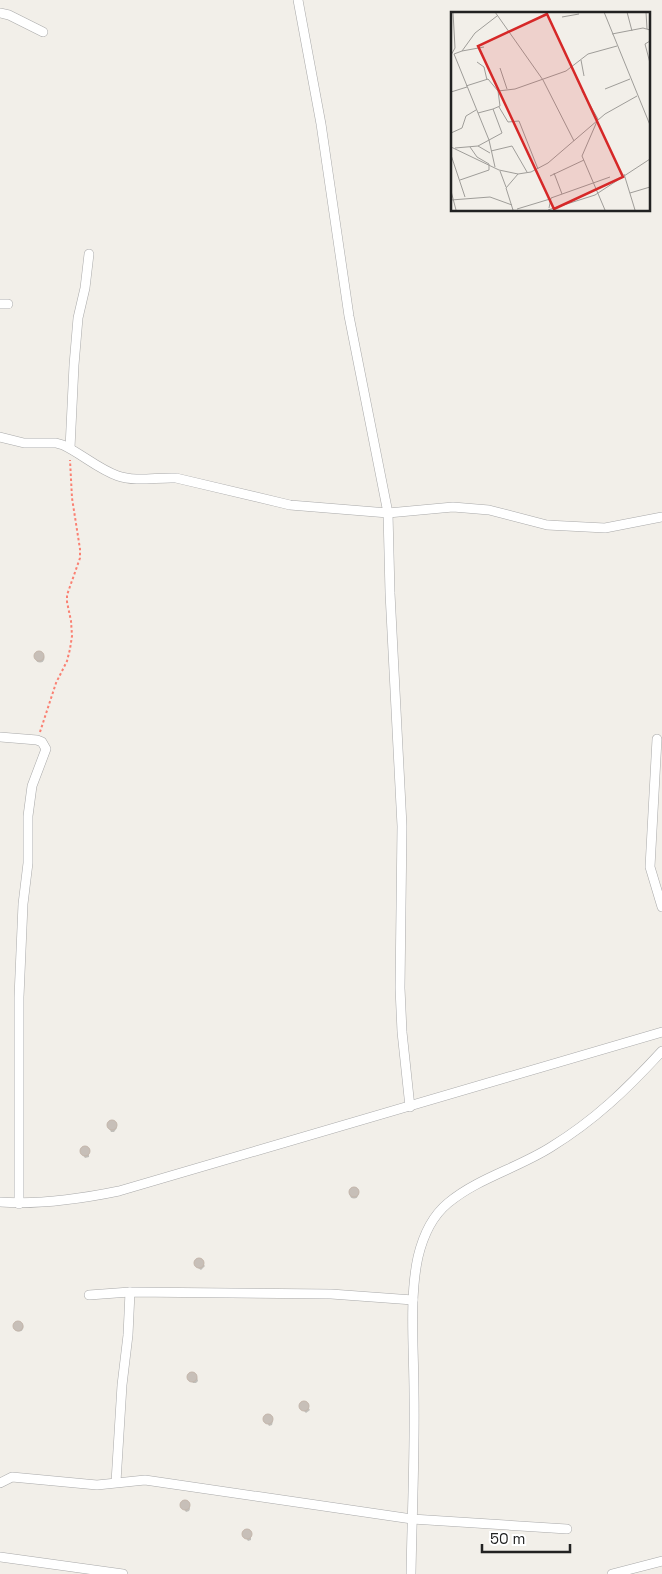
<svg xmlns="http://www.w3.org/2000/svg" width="662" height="1574" viewBox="0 0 662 1574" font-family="'Space Grotesk',sans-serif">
  <rect width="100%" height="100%" fill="#f2efe9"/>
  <g fill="#0003">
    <circle cx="40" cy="658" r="4.5"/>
    <polygon points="112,1122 117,1128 114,1132 111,1132 108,1125"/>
    <polygon points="85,1147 89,1151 89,1157 85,1158 81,1152 83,1148"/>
    <circle cx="354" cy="1194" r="4.5"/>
    <polygon points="199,1259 205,1266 201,1270 198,1268 195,1263"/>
    <circle cx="19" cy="1327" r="4.5"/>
    <polygon points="193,1373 197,1377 198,1381 196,1383 193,1383 188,1376 189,1374"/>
    <polygon points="305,1403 310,1410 306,1413 302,1409 302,1404"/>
    <polygon points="269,1416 273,1421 272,1425 269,1426 265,1419"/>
    <polygon points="185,1501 189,1505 190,1509 189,1511 186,1512 181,1505"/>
    <polygon points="247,1530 251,1534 251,1540 248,1541 243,1534 245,1531"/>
  </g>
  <g fill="#c7bfb8" stroke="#c4b6ab">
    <circle cx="39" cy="656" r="5"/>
    <circle cx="112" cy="1125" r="5"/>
    <circle cx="85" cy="1151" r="5"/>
    <circle cx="354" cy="1192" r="5"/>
    <circle cx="199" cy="1263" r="5"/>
    <circle cx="18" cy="1326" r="5"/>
    <circle cx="192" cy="1377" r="5"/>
    <circle cx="304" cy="1406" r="5"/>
    <circle cx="268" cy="1419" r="5"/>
    <circle cx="185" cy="1505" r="5"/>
    <circle cx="247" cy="1534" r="5"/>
  </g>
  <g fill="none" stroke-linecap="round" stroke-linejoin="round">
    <g stroke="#a9a9a9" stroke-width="10">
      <g id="minor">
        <polyline points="298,0 321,124 349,316 388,513 390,593 402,826 400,988 402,1032 410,1107"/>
        <polyline points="0,13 9,15 43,32"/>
        <polyline points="0,304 8,304"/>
        <path d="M0 437 24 443H56L63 445C82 454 98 469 118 476 136 482 157 477 176 478L290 505 388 513 453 507 489 510 547 525 605 528 662 517"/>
        <polyline points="70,448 74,365 78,318 85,288 89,254"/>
        <polyline points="0,737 37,740 42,742 46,749 32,786 28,816 28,863 23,904 19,997 19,1204"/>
        <polyline points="657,739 650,867 662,907"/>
        <path d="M0 1202C40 1205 80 1199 119 1191L662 1032"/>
        <polyline points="89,1295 130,1292 331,1294 413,1300"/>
        <polyline points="116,1482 122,1385 128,1335 130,1292"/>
        <polyline points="0,1483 12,1477 97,1485 145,1480 412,1519 567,1529"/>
        <polyline points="0,1557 123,1574"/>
        <path d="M411 1574C412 1514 415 1453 414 1393 414 1351 409 1298 418 1257 423 1236 431 1217 448 1203 478 1178 518 1168 551 1147 595 1120 627 1089 662 1051"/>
        <polyline points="612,1574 662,1561"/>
      </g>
    </g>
    <polyline stroke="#fa8072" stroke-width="2" stroke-dasharray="2.5 2.5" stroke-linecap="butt" points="40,732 56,683 67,661 70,649 72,636 71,621 67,602 67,595 80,558 80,549 72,498 70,460"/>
    <use href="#minor" stroke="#fff" stroke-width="9"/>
  </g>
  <g transform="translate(451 12)">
    <rect width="199" height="199" fill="#f2efe9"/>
    <path fill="none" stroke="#9f9d99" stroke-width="1" d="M44 0 92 68 123 129M153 0 199 113M176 0 181 19M195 0 196 17M111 5 128 2M161 22 192 16 199 18M199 29 194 32 199 51M11 39 33 35M0 43 4 36 2 0M130 48 133 64M26 50 33 55 36 68M49 56 56 77M15 74 37 67 47 79 64 77 115 59 137 42 166 34M154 77 179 67M131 79 147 107 131 144 154 198M0 80 16 75M48 95 57 110 68 109 87 157M42 97 49 94 47 79M0 121 11 116 15 104 25 98M27 134 51 121 42 97 27 101M0 135 48 158 67 162 80 160 97 151 154 102 186 84M4 136 27 134 39 141M40 139 61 134 76 160M0 143 14 185M44 155 38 128 3 42 11 39 24 21 46 4M49 159 55 175M103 161 111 182M173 162 184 198M99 164 133 148M9 168 38 158V152L26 145 19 135M0 179 5 198M179 181 199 175M0 188 39 185 61 193M98 196 100 186 159 165M66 197 99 187M62 198 55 176 67 162M97 198 144 183 199 147"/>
    <path fill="#d62828" fill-opacity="0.15" stroke="#d62828" stroke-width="2.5" d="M96 2 172 165 103 197 27 34Z"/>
    <rect width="199" height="199" fill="none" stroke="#222" stroke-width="2.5"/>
  </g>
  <path d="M482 1544v8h88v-8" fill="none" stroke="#222222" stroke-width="2.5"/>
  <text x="490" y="1544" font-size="15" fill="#222222" stroke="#ffffff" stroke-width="4" paint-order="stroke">50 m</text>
</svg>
